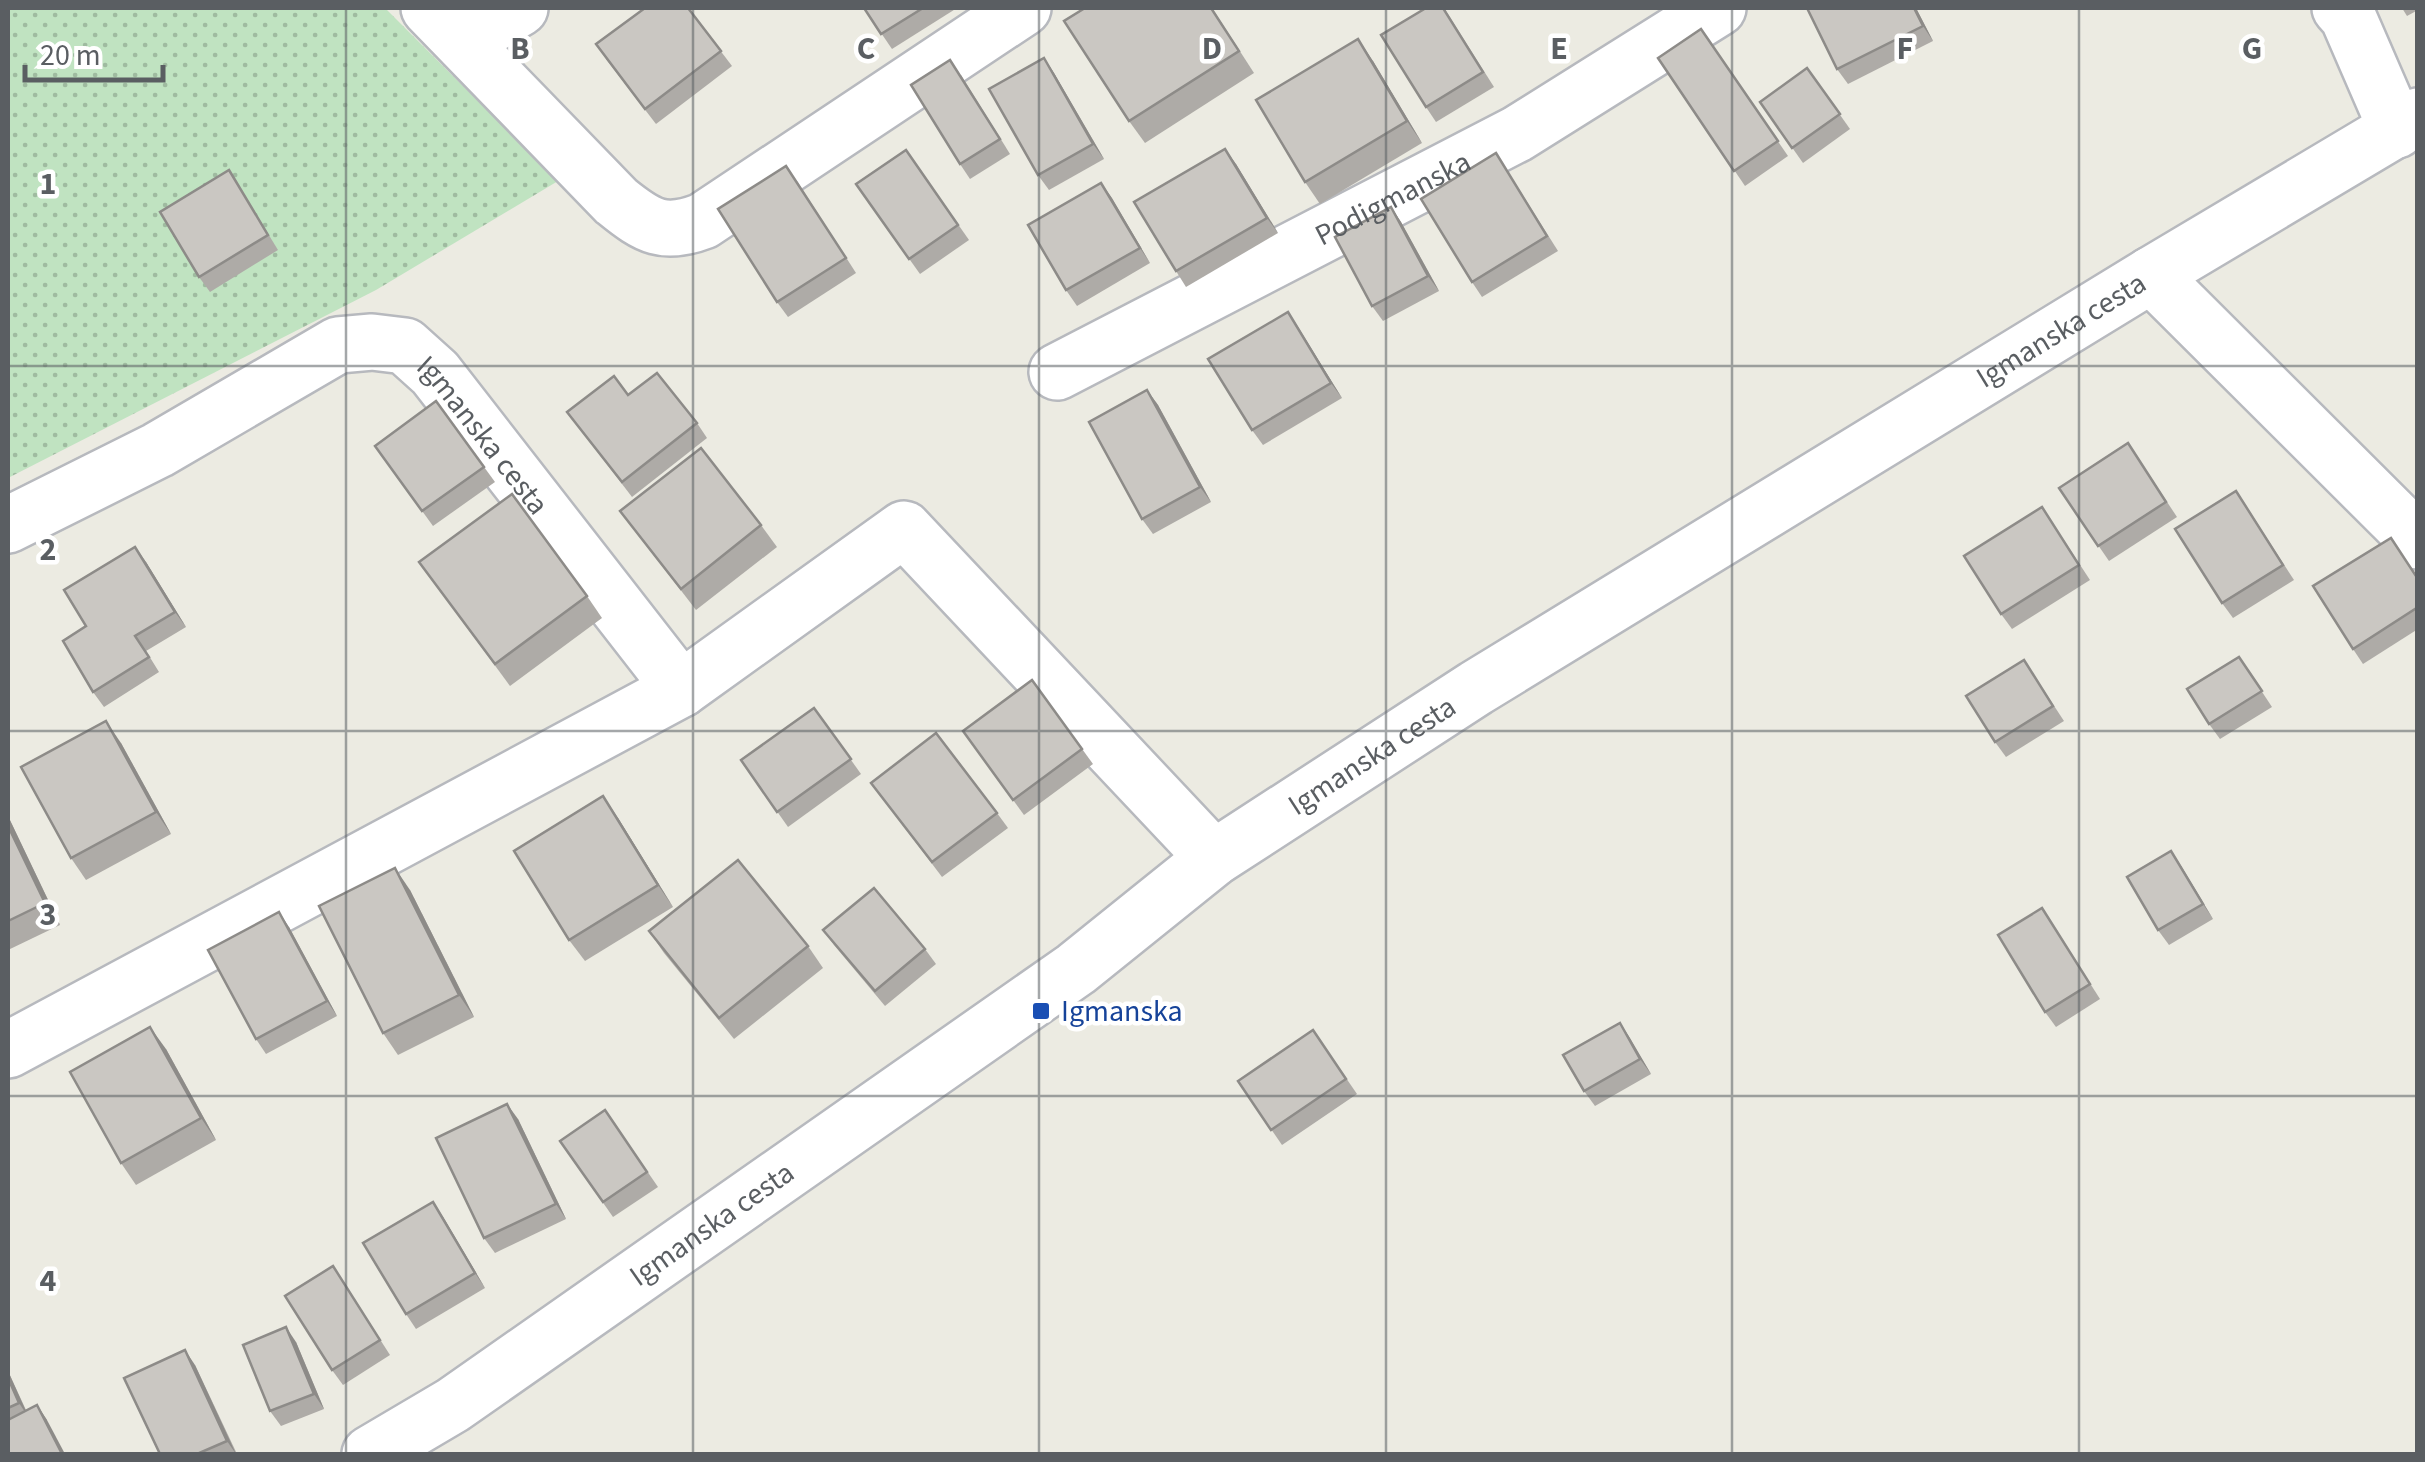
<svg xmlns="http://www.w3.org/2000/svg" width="2425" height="1462" viewBox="0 0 2425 1462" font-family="'Source Sans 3',sans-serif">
  <defs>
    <pattern id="grass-dots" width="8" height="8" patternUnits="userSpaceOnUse" patternTransform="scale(2.5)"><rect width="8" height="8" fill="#c0e3c1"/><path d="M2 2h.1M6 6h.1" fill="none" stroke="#9fbba0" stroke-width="1.8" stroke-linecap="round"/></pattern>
  </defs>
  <rect width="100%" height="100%" fill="#ecebe2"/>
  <polygon fill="url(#grass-dots)" points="8,8 385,8 558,181 376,290 8,478"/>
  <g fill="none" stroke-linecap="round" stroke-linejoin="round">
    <g stroke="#b7b9be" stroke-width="60">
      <g id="minor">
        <path d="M429 8 616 201C648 227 664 236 703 221L1023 8"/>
        <polyline points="2340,8 2348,17 2397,130"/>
        <polyline points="464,41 520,8"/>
        <polyline points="2151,275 2418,541"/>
        <path id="s1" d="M1057 372 1517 134 1718 8"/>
        <path id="s2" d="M8 525 158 450 338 345 372 342 405 346 435 373 681 689"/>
        <polyline points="8,1050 681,689 904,529 1214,858"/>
        <path id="s3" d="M370 1454 453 1405 1076 969 1214 858 1476 688 2151 275 2418 116"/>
      </g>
    </g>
    <use href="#minor" stroke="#fff" stroke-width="55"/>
  </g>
  <g fill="#aeaba7">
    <polygon points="688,8 732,66 656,124 606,59"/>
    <polygon points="864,8 957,8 892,49"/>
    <polygon points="1085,8 1212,8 1254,73 1145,143 1129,121"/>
    <polygon points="1444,8 1494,87 1436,122 1426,107"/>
    <polygon points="1807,8 1916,8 1933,41 1848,84 1837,69"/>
    <polygon points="2402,8 2418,8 2418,10 2407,16"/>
    <polygon points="1701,29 1788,156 1745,186 1658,58"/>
    <polygon points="1044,58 1054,73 1104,159 1049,190 1038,175"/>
    <polygon points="1373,61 1422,143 1320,204 1305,182"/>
    <polygon points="1807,68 1850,129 1803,163 1760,102"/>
    <polygon points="961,75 1010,154 970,179 960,164"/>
    <polygon points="906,150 969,240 920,274 856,184"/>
    <polygon points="1496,153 1558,251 1482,297 1472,282"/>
    <polygon points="1236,164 1278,233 1186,287 1176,271"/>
    <polygon points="229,170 278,250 210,292 199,277"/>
    <polygon points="797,181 856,273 788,317 777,302"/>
    <polygon points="1101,183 1150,263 1077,306 1066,290"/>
    <polygon points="1391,207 1401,222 1439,291 1383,321 1372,306"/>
    <polygon points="1288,312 1342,398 1263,445 1252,430"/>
    <polygon points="1147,390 1158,405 1211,502 1153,534 1142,519"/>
    <polygon points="628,395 697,423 707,438 632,497 567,412"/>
    <polygon points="436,401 495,482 433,526 375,446"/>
    <polygon points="2128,443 2177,517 2109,561 2059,488"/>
    <polygon points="2246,506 2294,580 2233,618 2222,603"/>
    <polygon points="2042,507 2090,580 2012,629 2001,614"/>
    <polygon points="620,511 761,525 777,547 696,610"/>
    <polygon points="146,562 186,627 146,651 159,672 104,707 93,692 86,626"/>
    <polygon points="419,562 587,596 602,618 510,686"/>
    <polygon points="2418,578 2418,629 2363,664 2353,649"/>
    <polygon points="2239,657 2272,707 2220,739 2209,724"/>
    <polygon points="2024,660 2064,721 2006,757 1995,742"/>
    <polygon points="1032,680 1093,764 1024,815 963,731"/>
    <polygon points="814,708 861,774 788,827 741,760"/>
    <polygon points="121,743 171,834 86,880 71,858"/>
    <polygon points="871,783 997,813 1008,828 942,877"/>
    <polygon points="8,816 60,925 8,950"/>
    <polygon points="618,818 673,907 585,961 569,940"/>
    <polygon points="2181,866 2213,919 2169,945 2158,930"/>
    <polygon points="410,890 474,1017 398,1055 383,1033"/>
    <polygon points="2042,908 2100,999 2056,1027 2045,1012"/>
    <polygon points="289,927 337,1016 266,1054 256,1039"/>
    <polygon points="823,930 925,949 936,964 885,1006 834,945"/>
    <polygon points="649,931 808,946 823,968 734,1039 664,953"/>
    <polygon points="1620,1023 1651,1074 1595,1106 1584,1091"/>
    <polygon points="1313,1030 1357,1094 1282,1145 1238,1081"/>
    <polygon points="166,1049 216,1140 136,1185 121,1163"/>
    <polygon points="605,1110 658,1187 613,1217 560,1141"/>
    <polygon points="518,1119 566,1219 495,1253 484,1238"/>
    <polygon points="443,1217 485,1288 416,1329 406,1314"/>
    <polygon points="333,1266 390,1355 343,1385 332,1370"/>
    <polygon points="296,1342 324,1409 281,1426 270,1411"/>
    <polygon points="195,1365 237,1454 160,1454"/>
    <polygon points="8,1371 26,1410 37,1405 47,1420 8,1454"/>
  </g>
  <g fill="#8d8b88">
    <polygon points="1914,8 1916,8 1933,41 1923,26"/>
    <polygon points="1358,39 1373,61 1422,143 1407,121"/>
    <polygon points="1044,58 1054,73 1104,159 1093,144"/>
    <polygon points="1225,149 1236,164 1278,233 1267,218"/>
    <polygon points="1101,183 1112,198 1150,263 1140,248"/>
    <polygon points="1391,207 1401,222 1439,291 1428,276"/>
    <polygon points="1288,312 1298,327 1342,398 1331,383"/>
    <polygon points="1147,390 1158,405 1211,502 1200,487"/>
    <polygon points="135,547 146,562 186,627 175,612"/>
    <polygon points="106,721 121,743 171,834 156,812"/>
    <polygon points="603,796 618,818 673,907 658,885"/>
    <polygon points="8,816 60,925 45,903 8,826"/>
    <polygon points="2171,851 2181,866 2213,919 2203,904"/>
    <polygon points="395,868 410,890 474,1017 459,995"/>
    <polygon points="279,912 289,927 337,1016 327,1001"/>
    <polygon points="1620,1023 1630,1038 1651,1074 1640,1059"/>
    <polygon points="150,1027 166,1049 216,1140 201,1118"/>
    <polygon points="507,1104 518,1119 566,1219 556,1204"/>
    <polygon points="433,1202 443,1217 485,1288 475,1273"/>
    <polygon points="286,1327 296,1342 324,1409 314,1394"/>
    <polygon points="185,1350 195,1365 236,1454 227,1441"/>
    <polygon points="8,1371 29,1418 19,1403 8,1378"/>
    <polygon points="37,1405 47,1420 65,1454 62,1454"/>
  </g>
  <g fill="#cac7c2" stroke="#8d8b88" stroke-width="2.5">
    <polygon points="645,8 688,8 721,51 645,109 596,44"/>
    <polygon points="864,8 923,8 881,34"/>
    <polygon points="1085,8 1211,8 1239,51 1129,121 1064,21"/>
    <polygon points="1426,8 1443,8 1483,72 1426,107 1381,35"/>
    <polygon points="1807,8 1914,8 1923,26 1837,69"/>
    <polygon points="1701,29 1778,141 1734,171 1658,58"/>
    <polygon points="1358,39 1407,121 1305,182 1256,100"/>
    <polygon points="1044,58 1093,144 1038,175 989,89"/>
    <polygon points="950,60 1000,139 960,164 911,85"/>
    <polygon points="1807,68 1840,114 1792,148 1760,102"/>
    <polygon points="1225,149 1267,218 1176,271 1134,202"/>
    <polygon points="906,150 958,225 909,259 856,184"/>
    <polygon points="1496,153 1547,236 1472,282 1421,199"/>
    <polygon points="786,166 846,258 777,302 718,209"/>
    <polygon points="229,170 268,235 199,277 160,212"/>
    <polygon points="1101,183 1140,248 1066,290 1028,225"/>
    <polygon points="1391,207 1428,276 1372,306 1335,237"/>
    <polygon points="1288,312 1331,383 1252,430 1208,359"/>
    <polygon points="657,373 697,423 622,482 567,412 614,376 628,395"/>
    <polygon points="1147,390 1200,487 1142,519 1089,422"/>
    <polygon points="436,401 484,467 422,511 375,446"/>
    <polygon points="2128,443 2166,502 2098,546 2059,488"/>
    <polygon points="701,448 761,525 681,589 620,511"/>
    <polygon points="2236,491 2283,565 2222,603 2175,529"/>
    <polygon points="512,494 587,596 495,664 419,562"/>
    <polygon points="2042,507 2079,565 2001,614 1964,556"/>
    <polygon points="2391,538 2418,579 2418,607 2353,649 2313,586"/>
    <polygon points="135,547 175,612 135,636 149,657 93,692 63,641 86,626 64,590"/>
    <polygon points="2239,657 2262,691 2209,724 2187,689"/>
    <polygon points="2024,660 2053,706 1995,742 1966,696"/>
    <polygon points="1032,680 1082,749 1013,800 963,731"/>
    <polygon points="814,708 851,759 777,812 741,760"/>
    <polygon points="106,721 156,812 71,858 21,767"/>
    <polygon points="936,733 997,813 932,862 871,783"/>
    <polygon points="603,796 658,885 569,940 514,851"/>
    <polygon points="8,826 45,903 8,921"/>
    <polygon points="2171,851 2203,904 2158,930 2127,877"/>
    <polygon points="738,860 808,946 719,1018 649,931"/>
    <polygon points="395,868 459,995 383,1033 319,906"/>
    <polygon points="874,888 925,949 875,991 823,930"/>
    <polygon points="2042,908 2090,984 2045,1012 1998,935"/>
    <polygon points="279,912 327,1001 256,1039 208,950"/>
    <polygon points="1620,1023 1640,1059 1584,1091 1563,1055"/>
    <polygon points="150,1027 201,1118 121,1163 70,1072"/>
    <polygon points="1313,1030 1346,1079 1271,1130 1238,1081"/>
    <polygon points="507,1104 556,1204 484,1238 436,1138"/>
    <polygon points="605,1110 647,1172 603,1202 560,1141"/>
    <polygon points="433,1202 475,1273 406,1314 363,1243"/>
    <polygon points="333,1266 380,1340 332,1370 285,1296"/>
    <polygon points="286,1327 314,1394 270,1411 243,1345"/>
    <polygon points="185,1350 227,1441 197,1454 160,1454 124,1378"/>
    <polygon points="8,1378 19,1403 8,1408"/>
    <polygon points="37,1405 62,1454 8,1454 8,1420"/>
  </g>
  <path fill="none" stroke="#5a5e62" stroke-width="2.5" stroke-opacity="0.55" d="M346 8V1454M693 8V1454M1039 8V1454M1386 8V1454M1732 8V1454M2079 8V1454M8 366H2418M8 731H2418M8 1096H2418"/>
  <rect fill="#1a4fb4" stroke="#fff" stroke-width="4" x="1031" y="1001" width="20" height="20" rx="5"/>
  <g text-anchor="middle" stroke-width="9" stroke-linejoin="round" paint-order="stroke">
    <g font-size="30" fill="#5a5e62" stroke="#fff">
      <text dy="10" stroke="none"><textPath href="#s1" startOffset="378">Podigmanska</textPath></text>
      <text dy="10" stroke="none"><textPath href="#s3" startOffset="2032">Igmanska cesta</textPath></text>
      <text dy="10" stroke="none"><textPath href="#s2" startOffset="562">Igmanska cesta</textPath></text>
      <text dy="10" stroke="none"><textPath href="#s3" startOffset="1222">Igmanska cesta</textPath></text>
      <text dy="10" stroke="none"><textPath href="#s3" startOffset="412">Igmanska cesta</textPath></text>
    </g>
    <g font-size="30" fill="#164399" stroke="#fff" text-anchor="start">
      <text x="1061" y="1021">Igmanska</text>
    </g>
  </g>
  <g font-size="32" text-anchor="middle" font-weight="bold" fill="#5a5e62" stroke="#fff" stroke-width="9" stroke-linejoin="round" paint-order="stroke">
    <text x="520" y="59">B</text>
    <text x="866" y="59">C</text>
    <text x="1212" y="59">D</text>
    <text x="1559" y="59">E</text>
    <text x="1905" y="59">F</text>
    <text x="2252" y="59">G</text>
    <text x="48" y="194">1</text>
    <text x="48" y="560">2</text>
    <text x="48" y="925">3</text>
    <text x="48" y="1291">4</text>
  </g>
  <rect width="2425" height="1462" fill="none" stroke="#5a5e62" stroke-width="20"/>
  <path d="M25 65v15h138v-15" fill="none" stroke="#5a5e62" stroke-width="5"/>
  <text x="40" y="65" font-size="30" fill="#5a5e62" stroke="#ffffff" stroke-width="8" paint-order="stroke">20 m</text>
</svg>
